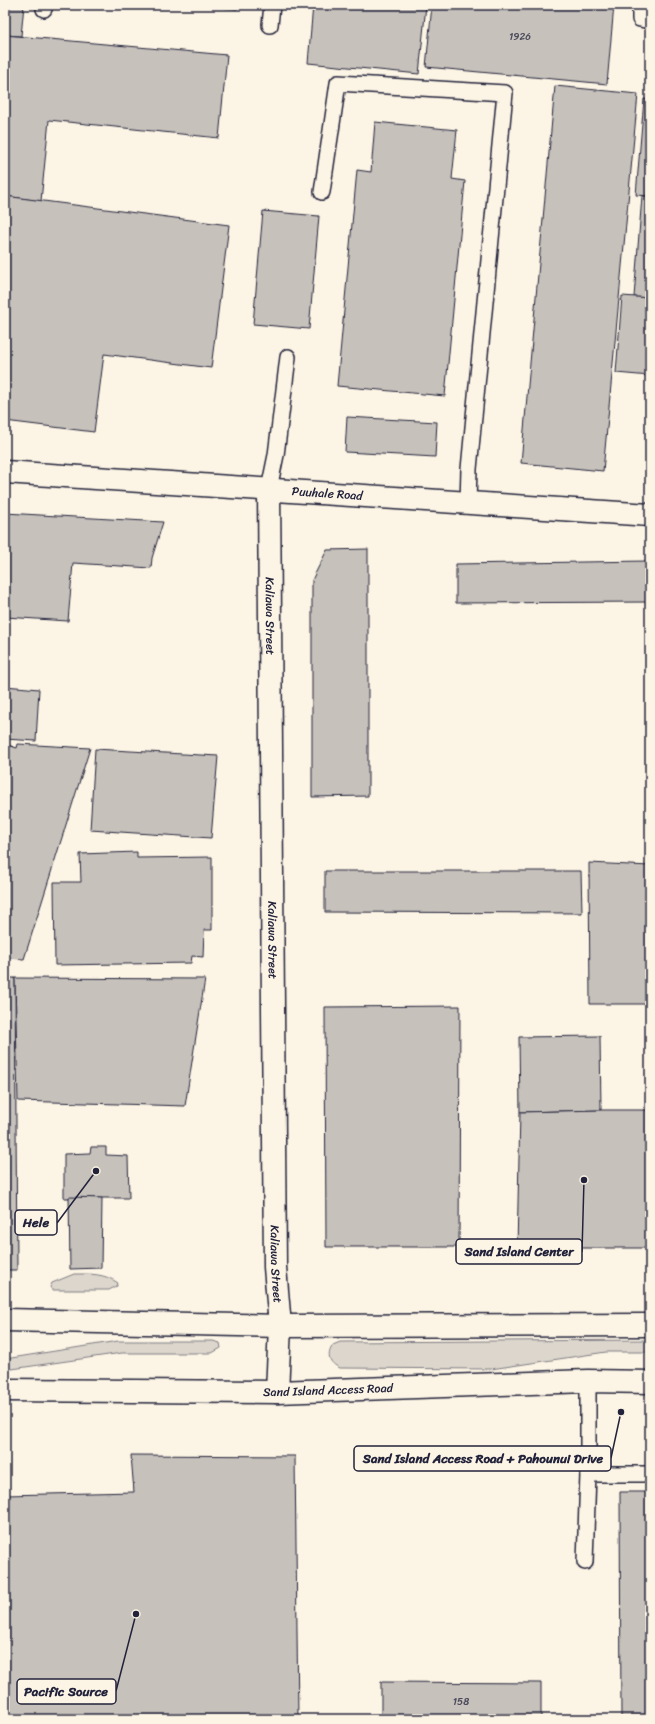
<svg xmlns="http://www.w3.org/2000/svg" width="655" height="1724" viewBox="0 0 655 1724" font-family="Sriracha,sans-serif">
  <rect width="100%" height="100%" fill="#fcf5e5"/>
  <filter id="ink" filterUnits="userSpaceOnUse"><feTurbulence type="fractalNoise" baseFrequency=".025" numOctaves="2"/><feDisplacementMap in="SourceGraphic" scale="8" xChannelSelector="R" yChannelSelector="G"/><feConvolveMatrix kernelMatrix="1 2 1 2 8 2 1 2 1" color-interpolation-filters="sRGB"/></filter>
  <g filter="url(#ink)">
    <g fill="#dcd6cc" stroke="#7f7c84">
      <path d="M74 1274C90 1274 104 1273 118 1283L117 1286 109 1290H52L50 1287 52 1283Z"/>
      <path d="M650 1340V1352H606L491 1369 340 1368C329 1363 326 1355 333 1345L340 1342Z"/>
      <polygon points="118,1341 213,1341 220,1343 221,1348 212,1353 122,1353 5,1370 5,1359"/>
    </g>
    <g fill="#c6c1bb" stroke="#22223b">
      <polygon points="5,5 24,5 21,36 5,35"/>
      <polygon points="198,5 237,5 237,9"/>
      <polygon points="313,5 426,5 419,74 308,63"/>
      <polygon points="432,5 614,5 607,84 426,67"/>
      <polygon points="5,35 227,55 219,138 49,120 41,201 5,196"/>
      <polygon points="555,86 638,94 603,471 521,463"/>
      <polygon points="644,99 650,100 650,196 636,195"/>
      <polygon points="375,122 457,130 452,179 465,181 445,396 337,386 357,170 371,172"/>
      <polygon points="5,196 229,225 211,368 104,354 94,432 5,421"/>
      <polygon points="642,196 650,196 650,298 634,297"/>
      <polygon points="263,211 319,216 309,329 253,324"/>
      <polygon points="622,296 650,298 650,376 616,373"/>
      <polygon points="347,417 437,422 435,457 345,452"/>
      <polygon points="5,513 163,522 152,558 151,568 73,563 68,621 5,617"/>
      <polygon points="368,549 368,796 312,797 312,580 327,550"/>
      <polygon points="649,554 650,602 456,603 456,564 647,561"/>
      <polygon points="5,686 39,689 36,741 5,739"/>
      <polygon points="5,744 17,748 18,744 90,748 24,959 5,958"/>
      <polygon points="95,749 218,756 211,838 90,830"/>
      <polygon points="137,852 137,858 212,857 212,930 204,930 203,957 192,956 191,963 55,965 54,882 81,882 80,854"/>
      <polygon points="589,863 650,866 650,1004 590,1004"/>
      <polygon points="325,871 581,871 582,913 325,912"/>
      <polygon points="5,978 15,978 17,1270 5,1270"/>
      <polygon points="15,978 205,979 185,1106 18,1101"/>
      <polygon points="460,1006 459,1247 326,1247 325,1007"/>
      <polygon points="600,1036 601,1110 520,1112 519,1037"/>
      <polygon points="601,1110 650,1110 650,1248 517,1248 520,1112"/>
      <polygon points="91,1147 106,1147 106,1155 128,1156 129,1198 64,1198 64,1154 90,1153"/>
      <polygon points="69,1197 102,1198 101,1268 70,1269"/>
      <polygon points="131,1455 295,1456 298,1719 5,1719 5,1495 134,1492"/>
      <polygon points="620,1492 650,1492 650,1719 621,1719"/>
      <polygon points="381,1682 541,1683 541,1719 381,1719"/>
    </g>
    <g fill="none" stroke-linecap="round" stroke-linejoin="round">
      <g stroke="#22223b" stroke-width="18">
        <g id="service">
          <polyline points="640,5 640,19 650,21"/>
          <polyline points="44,9 45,5"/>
          <polyline points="270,25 272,5"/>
          <polyline points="322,192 338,83 505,93 469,469 468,503"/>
          <polyline points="269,489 276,455 288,357"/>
          <polyline points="588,1381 588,1474 650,1474"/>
          <polyline points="585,1562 588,1474"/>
        </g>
      </g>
      <g stroke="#22223b" stroke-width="25">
        <g id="minor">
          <path id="s1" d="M269 489 275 1267 280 1326 277 1392"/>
        </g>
      </g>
      <g stroke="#22223b" stroke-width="25">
        <g id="tertiary">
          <path id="s2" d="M5 472 650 515"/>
        </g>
      </g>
      <g stroke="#22223b" stroke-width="25">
        <g id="secondary">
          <polyline points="5,1320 280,1326 650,1325"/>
          <path id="s3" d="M5 1390 277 1392 588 1381 650 1382"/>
        </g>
      </g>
      <use href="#service" stroke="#fcf5e5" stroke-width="15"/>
      <use href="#minor" stroke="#fcf5e5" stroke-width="22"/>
      <use href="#tertiary" stroke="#fcf5e5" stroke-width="22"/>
      <use href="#secondary" stroke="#fcf5e5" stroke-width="22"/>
    </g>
  </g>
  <g text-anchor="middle" stroke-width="3.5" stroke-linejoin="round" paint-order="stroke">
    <g font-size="10" fill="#4b4a5b">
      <text x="520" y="40">1926</text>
      <text x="461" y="1705">158</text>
    </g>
    <g font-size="12" fill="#22223b" stroke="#fcf5e5">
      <text dy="4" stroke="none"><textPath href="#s2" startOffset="323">Puuhale Road</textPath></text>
      <text dy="4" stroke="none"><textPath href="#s1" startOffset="127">Kaliawa Street</textPath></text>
      <text dy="4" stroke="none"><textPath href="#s1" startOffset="451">Kaliawa Street</textPath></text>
      <text dy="4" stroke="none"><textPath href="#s1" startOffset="775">Kaliawa Street</textPath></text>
      <text dy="4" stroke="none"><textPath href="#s3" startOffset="323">Sand Island Access Road</textPath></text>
    </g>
  </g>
  <path fill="none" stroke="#22223b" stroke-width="1.5" d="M96 1171L57 1223M584 1180L582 1252M621 1412L611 1458M136 1614L116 1691"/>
  <g fill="#22223b" stroke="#fcf5e5" stroke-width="1.5">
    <circle cx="96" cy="1171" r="4"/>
    <circle cx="584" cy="1180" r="4"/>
    <circle cx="621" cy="1412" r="4"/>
    <circle cx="136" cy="1614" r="4"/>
  </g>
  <g fill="#fcf5e5" stroke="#22223b" stroke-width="1.5">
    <rect x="15" y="1210" width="42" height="25" rx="4"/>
    <rect x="456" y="1239" width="126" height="25" rx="4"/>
    <rect x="354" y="1446" width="257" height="25" rx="4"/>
    <rect x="17" y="1679" width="99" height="25" rx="4"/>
  </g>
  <g font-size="13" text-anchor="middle" font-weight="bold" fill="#22223b">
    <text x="36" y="1227">Hele</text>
    <text x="519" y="1256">Sand Island Center</text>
    <text x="483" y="1463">Sand Island Access Road + Pahounui Drive</text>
    <text x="66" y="1696">Pacific Source</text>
  </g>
  <rect width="655" height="1724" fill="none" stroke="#fcf5e5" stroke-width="20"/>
  <rect x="10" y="10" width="635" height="1704" fill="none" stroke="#22223b" stroke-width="1.5" filter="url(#ink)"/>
</svg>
